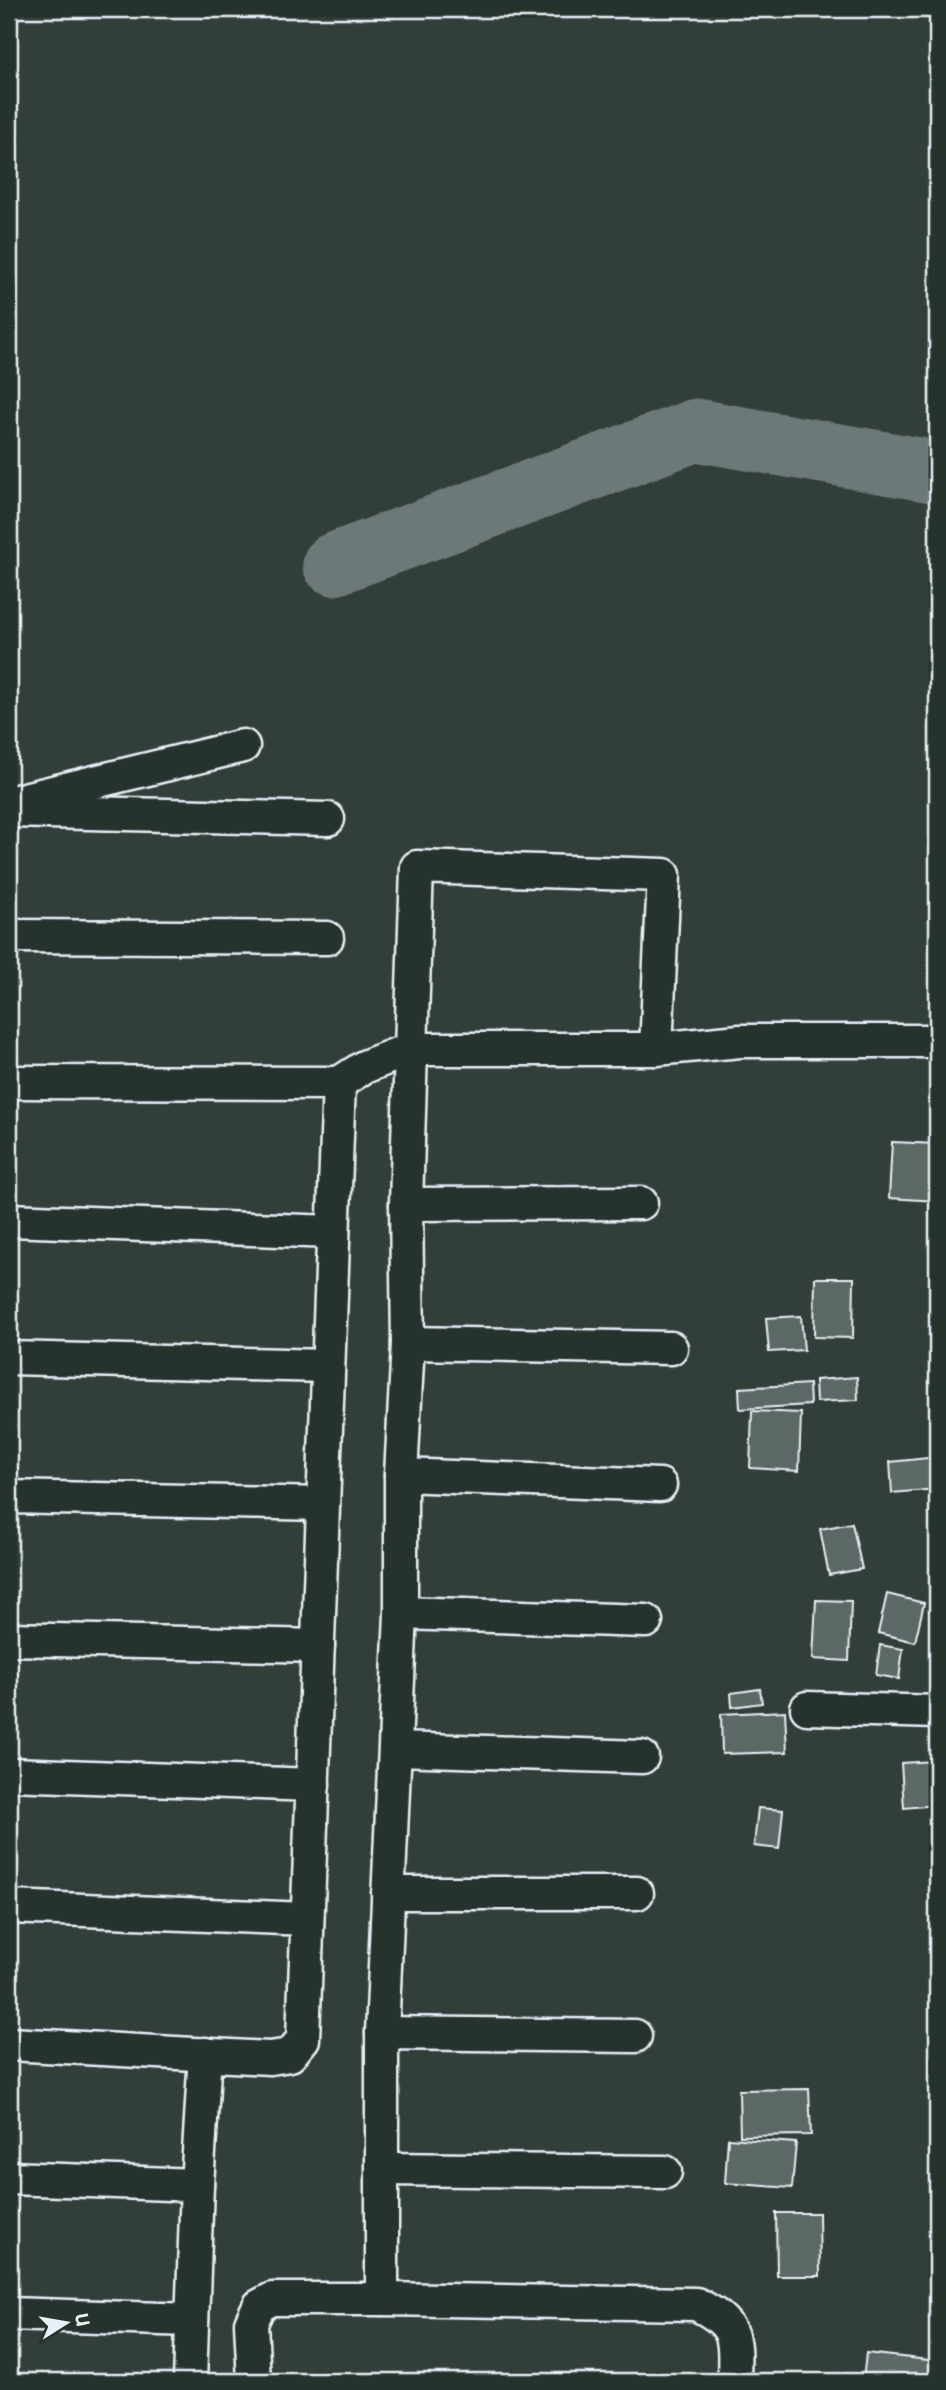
<svg xmlns="http://www.w3.org/2000/svg" width="946" height="2390" viewBox="0 0 946 2390" font-family="Mali,sans-serif">
  <rect width="100%" height="100%" fill="#323e39"/>
  <filter id="ink" filterUnits="userSpaceOnUse"><feTurbulence type="fractalNoise" baseFrequency=".0143" numOctaves="2"/><feDisplacementMap in="SourceGraphic" scale="14" xChannelSelector="R" yChannelSelector="G"/><feConvolveMatrix kernelMatrix="1 2 1 2 8 2 1 2 1" color-interpolation-filters="sRGB"/></filter>
  <g filter="url(#ink)">
    <g fill="none" stroke-linecap="round" stroke-linejoin="round">
      <polyline stroke="#6d7978" stroke-width="63" points="334,564 696,430 937,472"/>
    </g>
    <g fill="#5c6865" stroke="#e8f1f8" stroke-width="2">
      <polygon points="892,1142 937,1144 937,1201 889,1198"/>
      <polygon points="815,1278 854,1278 853,1338 814,1337"/>
      <polygon points="801,1316 804,1350 769,1352 766,1318"/>
      <polygon points="857,1377 858,1400 816,1402 815,1380"/>
      <polygon points="809,1384 810,1405 740,1409 739,1388"/>
      <polygon points="752,1411 801,1413 799,1471 750,1468"/>
      <polygon points="937,1457 937,1489 892,1493 890,1462"/>
      <polygon points="852,1523 862,1569 829,1575 820,1529"/>
      <polygon points="887,1594 924,1603 915,1642 878,1633"/>
      <polygon points="816,1600 851,1601 849,1661 813,1659"/>
      <polygon points="936,1631 937,1632 937,1698 932,1697"/>
      <polygon points="880,1645 903,1649 899,1679 876,1675"/>
      <polygon points="760,1689 762,1703 732,1707 731,1693"/>
      <polygon points="785,1711 787,1752 722,1754 721,1714"/>
      <polygon points="934,1761 937,1805 904,1808 901,1763"/>
      <polygon points="758,1808 783,1810 779,1849 754,1846"/>
      <polygon points="809,2089 811,2135 740,2136 739,2090"/>
      <polygon points="728,2138 796,2143 792,2188 725,2183"/>
      <polygon points="776,2213 819,2213 820,2276 777,2276"/>
      <polygon points="866,2353 937,2361 937,2381 863,2381"/>
    </g>
    <g fill="none" stroke-linecap="round" stroke-linejoin="round">
      <g stroke="#e8f1f8" stroke-width="37">
        <g id="minor">
          <polyline points="20,800 243,746"/>
          <polyline points="9,811 328,819"/>
          <polyline points="9,936 327,938"/>
          <polyline points="9,1082 339,1083 364,1067 410,1049 656,1049 740,1041 937,1041"/>
          <polyline points="406,1204 641,1203"/>
          <polyline points="9,1220 333,1232"/>
          <polyline points="408,1343 671,1348"/>
          <polyline points="9,1358 328,1366"/>
          <polyline points="401,1475 660,1485"/>
          <polyline points="9,1497 323,1504"/>
          <polyline points="401,1613 646,1621"/>
          <polyline points="9,1639 318,1646"/>
          <polyline points="807,1708 937,1712"/>
          <polyline points="396,1749 642,1757"/>
          <polyline points="9,1774 313,1785"/>
          <polyline points="388,1893 637,1893"/>
          <polyline points="9,1907 307,1919"/>
          <polyline points="382,2033 635,2036"/>
          <polyline points="9,2044 270,2058 290,2055 303,2039 339,1083"/>
          <polyline points="384,2169 665,2172"/>
          <polyline points="9,2178 197,2185"/>
          <path d="M382 2299 696 2304C738 2324 735 2338 734 2381"/>
          <polyline points="9,2314 192,2320"/>
          <polyline points="190,2381 197,2185 205,2054"/>
          <polyline points="254,2381 251,2323 259,2306 272,2299 382,2299 382,2033 401,1613 401,1475 408,1343 406,1204 417,867 664,875 656,1049"/>
        </g>
      </g>
      <use href="#minor" stroke="#26332d" stroke-width="32"/>
    </g>
  </g>
  <rect width="946" height="2390" fill="none" stroke="#26332d" stroke-width="35"/>
  <rect x="18" y="18" width="911" height="2355" fill="none" stroke="#e8f1f8" stroke-width="2.5" filter="url(#ink)"/>
  <g transform="translate(66 2323) rotate(79)" stroke="#26332d" stroke-width="5" paint-order="stroke">
  <path d="M0-5L12 26L0 18L-12 26Z" fill="#e8f1f8"/>
  <text y="-10" font-size="19" font-weight="bold" text-anchor="middle" fill="#e8f1f8">U</text>
  </g>
</svg>
